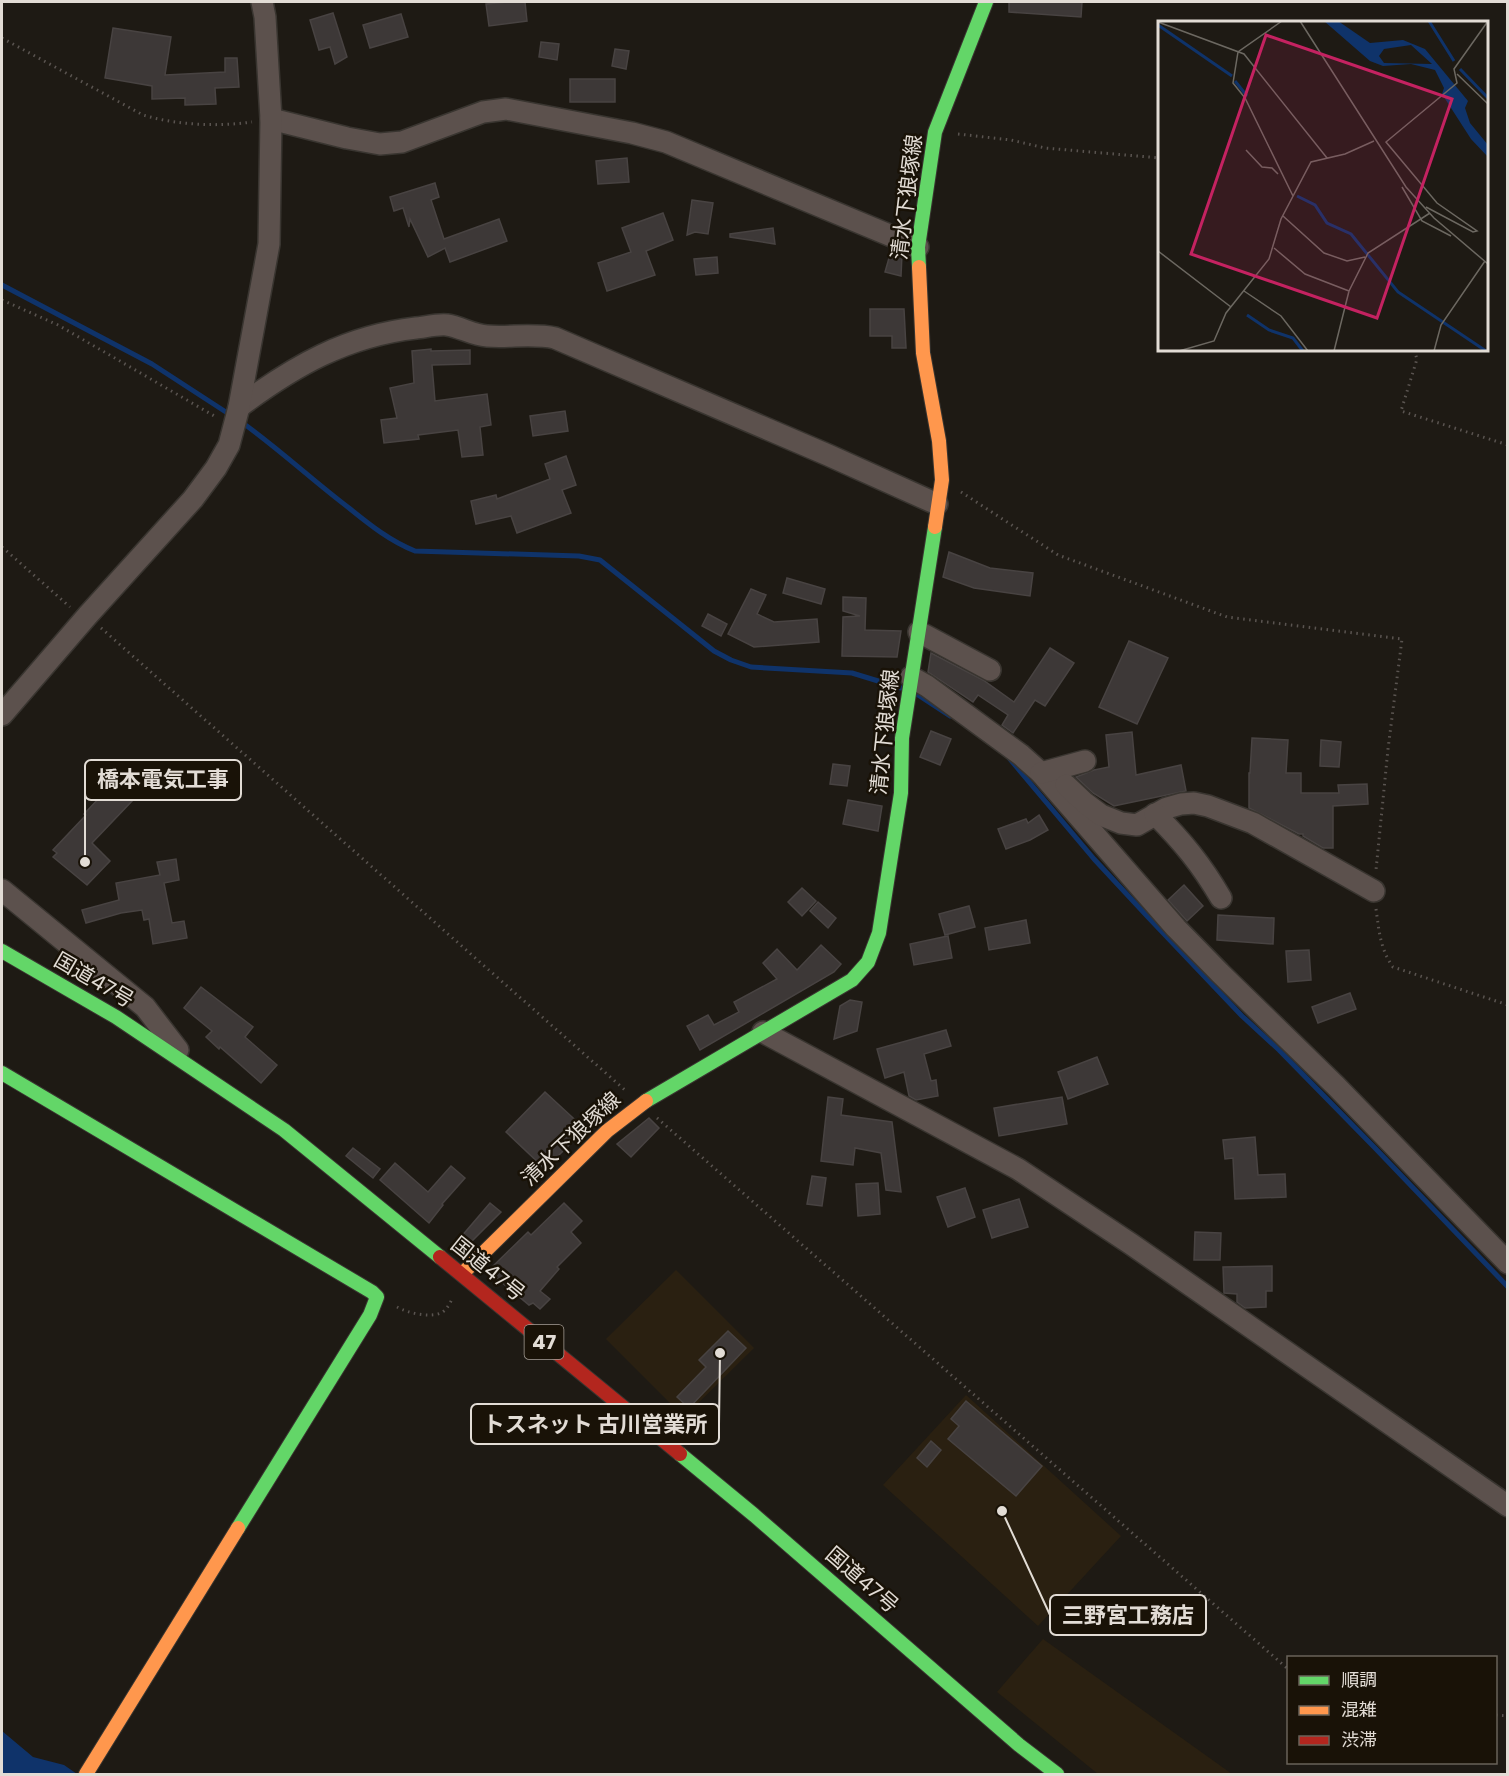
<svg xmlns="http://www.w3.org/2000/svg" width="1509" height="1776" viewBox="0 0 1509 1776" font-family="Poppins,'Noto Sans JP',sans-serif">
  <rect width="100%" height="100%" fill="#1e1a14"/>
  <g fill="#2a2011">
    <polygon points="676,1270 754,1348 684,1417 606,1339"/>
    <polygon points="966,1395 1121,1536 1038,1626 883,1485"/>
    <polygon points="1043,1639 1232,1774 1098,1774 997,1692"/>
  </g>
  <polygon fill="#0f336a" points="2,1731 33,1757 64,1765 77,1774 2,1774"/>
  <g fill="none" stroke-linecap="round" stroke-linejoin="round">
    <g stroke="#0f336a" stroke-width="5">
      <polyline points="2,285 152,364 232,416"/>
      <path d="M240 421C278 448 312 480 349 508 370 525 390 541 415 551L579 556 600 560 714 651 731 660 751 667 852 673 901 688"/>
      <polyline points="918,695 950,716"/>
      <polyline points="1009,758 1094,859 1147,916 1242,1016 1279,1050 1375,1148 1508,1287"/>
    </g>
  </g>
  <g fill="#3d3837" stroke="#484342" stroke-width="1.5">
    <polygon points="508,2 525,2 527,21 489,26 486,4"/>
    <polygon points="1009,2 1082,2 1081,17 1009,12"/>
    <polygon points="333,13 347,57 335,64 330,47 319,50 310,20"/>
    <polygon points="401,14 408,37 370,48 363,25"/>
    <polygon points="113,28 171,37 165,75 225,72 225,58 237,58 239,87 215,88 216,104 185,105 185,98 152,99 152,86 105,78"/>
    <polygon points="541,42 559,44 557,60 539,57"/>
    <polygon points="615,49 629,51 626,69 612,66"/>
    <rect x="570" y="79" width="45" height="23"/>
    <polygon points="627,158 629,182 598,184 596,161"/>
    <polygon points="435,183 439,197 431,200 444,239 499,219 507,241 450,262 445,248 428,257 410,219 409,227 403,208 394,211 390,197"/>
    <polygon points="692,200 713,203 708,234 695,232 687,235"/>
    <polygon points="663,213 673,240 646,251 655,275 607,291 598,263 631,252 622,228"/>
    <polygon points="773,228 775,244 730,237 730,234"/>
    <polygon points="891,251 902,254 901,276 885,272"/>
    <polygon points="717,257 718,273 696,275 694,259"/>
    <polygon points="870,309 904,309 906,348 892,348 892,336 870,336"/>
    <polygon points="431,349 431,351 470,350 470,364 432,365 435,401 487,394 491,425 480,427 483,455 462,457 458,430 418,435 419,439 384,443 381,420 397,418 390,388 414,383 412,351"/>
    <polygon points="565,411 568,431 533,436 530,416"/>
    <polygon points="566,456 576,485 562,490 571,513 517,533 511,516 476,524 471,501 496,495 497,499 550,479 545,464"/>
    <polygon points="949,552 990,568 1033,573 1030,596 974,588 943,577"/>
    <polygon points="787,578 825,589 821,604 783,593"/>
    <polygon points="751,589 766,595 757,614 774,622 817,619 819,642 754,647 728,634"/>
    <polygon points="843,597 866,598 865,630 901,631 897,657 842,656 843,617 860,616 843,611"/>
    <polygon points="708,614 727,624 721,636 702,626"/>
    <polygon points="1129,641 1168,658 1137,724 1099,707"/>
    <polygon points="1050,648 1074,663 1045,706 1035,700 1013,733 1002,725 1008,715 978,695 973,702 928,672 931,653 983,680 1014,702"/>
    <polygon points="931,731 951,739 940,765 920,757"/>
    <polygon points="1132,732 1136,775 1181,765 1186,791 1114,806 1093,793 1076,777 1094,770 1109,767 1106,735"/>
    <polygon points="1252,738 1288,740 1286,773 1301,773 1301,793 1339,793 1338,785 1367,784 1368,804 1333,806 1333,848 1323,848 1303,836 1303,834 1299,834 1249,808 1249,773 1250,773"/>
    <polygon points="1321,740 1341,742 1339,767 1320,766"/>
    <polygon points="833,764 850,766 847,786 830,784"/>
    <polygon points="118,785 133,800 92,843 110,861 87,885 53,857 57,853 53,850 86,815 84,814 100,797 103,800"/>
    <polygon points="848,800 882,806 878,831 843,824"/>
    <polygon points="1039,815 1048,830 1030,840 1006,849 998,829 1026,819 1028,823"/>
    <polygon points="176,859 179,880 164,883 172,923 184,921 187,938 153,944 149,919 144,920 142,910 121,913 86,923 82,910 119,900 116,883 160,875 157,862"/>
    <polygon points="1184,885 1203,906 1187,921 1168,900"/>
    <polygon points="802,888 816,901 802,916 788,902"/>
    <polygon points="818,902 836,918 828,928 810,911"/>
    <polygon points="969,906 975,927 945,935 939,914"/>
    <polygon points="1218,915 1274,918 1273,944 1217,940"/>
    <polygon points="1026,920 1030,943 989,950 985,928"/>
    <polygon points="948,936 952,958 914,965 910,944"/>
    <polygon points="821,945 841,964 834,972 700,1050 687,1026 708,1015 714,1025 739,1012 734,1002 777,979 763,963 777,949 797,970"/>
    <polygon points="1309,950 1311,980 1288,982 1286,951"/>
    <polygon points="201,987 253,1027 245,1037 277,1065 261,1083 220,1047 219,1049 206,1037 212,1031 184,1008"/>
    <polygon points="1350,993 1356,1009 1318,1023 1312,1007"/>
    <polygon points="850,1000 862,1002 857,1031 834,1039 840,1006"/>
    <polygon points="946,1030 951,1046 924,1054 931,1081 936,1080 938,1096 916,1100 909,1096 904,1072 885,1078 877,1049"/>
    <polygon points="1097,1057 1108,1084 1068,1099 1058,1072"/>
    <polygon points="545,1092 585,1129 545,1169 506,1132"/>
    <polygon points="828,1097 843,1099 841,1115 892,1122 901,1192 886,1190 881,1153 855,1148 853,1165 821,1161"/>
    <polygon points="1062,1097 1067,1124 999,1136 994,1108"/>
    <polygon points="649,1118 659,1128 631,1157 617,1144"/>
    <polygon points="1255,1137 1258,1175 1285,1174 1286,1197 1235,1199 1233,1158 1225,1159 1223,1140"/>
    <polygon points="353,1148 380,1169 373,1178 346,1156"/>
    <polygon points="395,1163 428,1192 451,1166 465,1178 442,1204 443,1205 429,1223 380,1180"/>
    <polygon points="812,1176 826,1178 822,1206 807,1204"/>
    <polygon points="878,1183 880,1214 858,1216 856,1184"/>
    <polygon points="965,1188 975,1217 948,1227 937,1197"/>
    <polygon points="1019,1199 1028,1227 992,1238 983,1210"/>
    <polygon points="490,1203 501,1212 463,1250 455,1244"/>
    <polygon points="564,1203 582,1221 571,1232 581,1243 557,1267 559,1269 540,1291 550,1299 540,1309 533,1303 529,1305 488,1271 528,1232 531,1235"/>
    <polygon points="1195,1232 1221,1233 1220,1260 1194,1260"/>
    <polygon points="1272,1266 1272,1291 1266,1291 1266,1307 1245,1308 1237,1302 1237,1294 1224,1293 1223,1267"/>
    <polygon points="728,1331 746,1348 689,1408 677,1397 706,1367 699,1360"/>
    <polygon points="966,1401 1042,1466 1016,1496 948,1439 959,1426 951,1419"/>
    <polygon points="931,1441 941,1450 927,1467 917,1458"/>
  </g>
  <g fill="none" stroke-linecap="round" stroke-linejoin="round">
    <g stroke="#393530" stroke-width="24">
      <g id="street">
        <polyline points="271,119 347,138 380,144 402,142 483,112 506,109 632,133 666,142 918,247"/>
        <path d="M239 407C294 366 346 336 416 328 425 327 438 324 447 325 461 327 472 335 487 336 509 338 533 333 555 338L828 455 937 504"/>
        <polyline points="919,632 990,670"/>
        <polyline points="911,677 927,686 1021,755 1041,773 1176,928 1220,973 1336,1086 1508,1263"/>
        <polyline points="2,715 88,615 193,499 216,468 229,445 239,407 269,244 271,119 265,17 262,2"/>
        <polyline points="1041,773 1085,761"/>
        <polyline points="1066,785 1085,803 1101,815 1121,823 1137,825 1167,808 1181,804 1194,803 1208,806 1253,823 1374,891"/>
        <path d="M1155 814C1183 842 1201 864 1221 898"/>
        <polyline points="2,890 145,1007 178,1050"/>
        <polyline points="763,1032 1018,1169 1131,1244 1508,1506"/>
      </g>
    </g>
    <g stroke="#393530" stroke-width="16">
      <g id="fast">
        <polyline points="919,267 918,247 935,132 986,2"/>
        <polyline points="2,951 116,1017 284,1130 440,1257"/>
        <polyline points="2,1073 372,1292 377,1297 370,1315 238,1528"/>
        <polyline points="646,1101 852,980 868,962 879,933 901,793 902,738 935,527"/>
        <polyline points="680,1454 754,1515 1019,1745 1057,1774"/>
      </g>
    </g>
    <g stroke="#393530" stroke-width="16">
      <g id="slow">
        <polyline points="919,267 923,353 939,441 942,480 935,527"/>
        <polyline points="462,1274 607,1131 646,1101"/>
        <polyline points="86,1774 238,1528"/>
      </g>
    </g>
    <g stroke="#393530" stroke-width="16">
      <polyline id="jam" points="440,1257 680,1454"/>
    </g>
    <g stroke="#5a5450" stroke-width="3" stroke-dasharray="1.5 4.5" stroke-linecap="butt">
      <path d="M2 38 143 115C177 125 216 127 252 122"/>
      <polyline points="958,134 1011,140 1045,148 1160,158"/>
      <polyline points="2,300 58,325 216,417"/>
      <polyline points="1414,350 1417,359 1401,411 1508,445"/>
      <polyline points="961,492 1058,555 1227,617 1402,639 1388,749 1376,870"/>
      <polyline points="2,547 70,607"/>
      <polyline points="101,628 625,1090"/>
      <path d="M1376 909C1379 930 1380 949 1393 967L1508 1005"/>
      <polyline points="657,1118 1288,1669"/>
      <path d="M397 1307C408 1313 429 1318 441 1313 447 1310 450 1303 453 1297"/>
      <polyline points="1496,1715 1508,1716"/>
    </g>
    <use href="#street" stroke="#5c514d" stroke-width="21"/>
    <use href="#fast" stroke="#63d668" stroke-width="14"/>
    <use href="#slow" stroke="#ff974d" stroke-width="14"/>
    <use href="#jam" stroke="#b3261e" stroke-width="14"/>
  </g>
  <g text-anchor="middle" stroke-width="5" stroke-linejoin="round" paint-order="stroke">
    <rect fill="#191207" stroke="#a69f97" stroke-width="1.5" x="524.5" y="1325" width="39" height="34" rx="4.5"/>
    <g font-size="20" font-weight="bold" fill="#e2dcd5">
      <text x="544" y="1349">47</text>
    </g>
    <g font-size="21" fill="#e2dcd5" stroke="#191207">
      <text transform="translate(907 197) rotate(-83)" y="7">清水下狼塚線</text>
      <text transform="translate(885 732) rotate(-84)" y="7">清水下狼塚線</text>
      <text transform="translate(94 980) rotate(30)" y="7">国道47号</text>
      <text transform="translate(571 1139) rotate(-43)" y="7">清水下狼塚線</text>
      <text transform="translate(488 1269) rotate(39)" y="7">国道47号</text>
      <text transform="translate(862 1580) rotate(41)" y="7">国道47号</text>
    </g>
  </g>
  <g transform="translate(1158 21)">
    <rect width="330" height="330" fill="#1e1a14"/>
    <path d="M166 0H180L212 22 245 19 267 28 310 80 307 87 312 102 330 124V136L313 118 284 73 286 67 277 49 253 43 225 45 212 40ZM253 24 274 43 226 42 221 35 226 28Z" fill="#0f336a" fill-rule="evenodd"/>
    <path fill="none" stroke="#0f336a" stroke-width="3" d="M271 0 296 40M0 4 74 55M302 48 330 77M77 60 89 75M139 175 157 184 169 202 193 213 240 271 328 330M89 294 111 309 135 317 145 330"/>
    <path fill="none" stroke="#6c6861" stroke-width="1.5" d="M124 0 80 31 75 62 87 77 135 175M142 0 248 166 276 197 330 243M0 1 86 33 169 137M299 53 330 83M88 129 104 146 114 147 120 153M244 166 264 200 293 215M268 186 315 211 319 210 279 182 228 121 299 62 296 48 330 0M125 195 166 232 189 240 207 236M116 227 147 253 191 270M0 230 73 286M86 270 123 295 150 330M21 330 56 320 68 292 111 238 123 198 153 141 187 133 216 120M176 330 191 270 210 232 272 192M276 330 283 304 327 240"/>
    <path fill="#c42261" fill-opacity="0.15" stroke="#c42261" stroke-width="3" d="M108 14 294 78 219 297 33 233Z"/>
    <rect width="330" height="330" fill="none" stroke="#e2dcd5" stroke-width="3"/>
  </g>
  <path fill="none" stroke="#e2dcd5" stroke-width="2" d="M85 862L85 780M720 1353L719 1424M1002 1511L1050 1615"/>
  <g fill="#e2dcd5" stroke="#191207" stroke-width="2">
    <circle cx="85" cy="862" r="6"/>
    <circle cx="720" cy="1353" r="6"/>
    <circle cx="1002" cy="1511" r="6"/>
  </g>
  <g fill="#191207" stroke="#e2dcd5" stroke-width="2">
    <rect x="85" y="760" width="156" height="40" rx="6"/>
    <rect x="471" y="1404" width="248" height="40" rx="6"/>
    <rect x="1050" y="1595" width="156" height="40" rx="6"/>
  </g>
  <g font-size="22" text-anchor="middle" font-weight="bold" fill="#e2dcd5">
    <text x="163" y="787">橋本電気工事</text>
    <text x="595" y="1432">トスネット 古川営業所</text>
    <text x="1128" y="1623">三野宮工務店</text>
  </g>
  <rect width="1509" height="1776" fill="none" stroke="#e2dcd5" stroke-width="6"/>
  <rect x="1287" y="1656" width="210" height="108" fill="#191207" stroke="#696359" stroke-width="1.5"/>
  <rect x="1299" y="1676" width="30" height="9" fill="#63d668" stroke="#696359" stroke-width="1.5"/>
  <text x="1341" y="1686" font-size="18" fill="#e2dcd5">順調</text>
  <rect x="1299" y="1706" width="30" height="9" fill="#ff974d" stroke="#696359" stroke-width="1.5"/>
  <text x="1341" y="1716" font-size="18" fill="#e2dcd5">混雑</text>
  <rect x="1299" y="1736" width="30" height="9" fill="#b3261e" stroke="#696359" stroke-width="1.5"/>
  <text x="1341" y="1746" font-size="18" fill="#e2dcd5">渋滞</text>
</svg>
